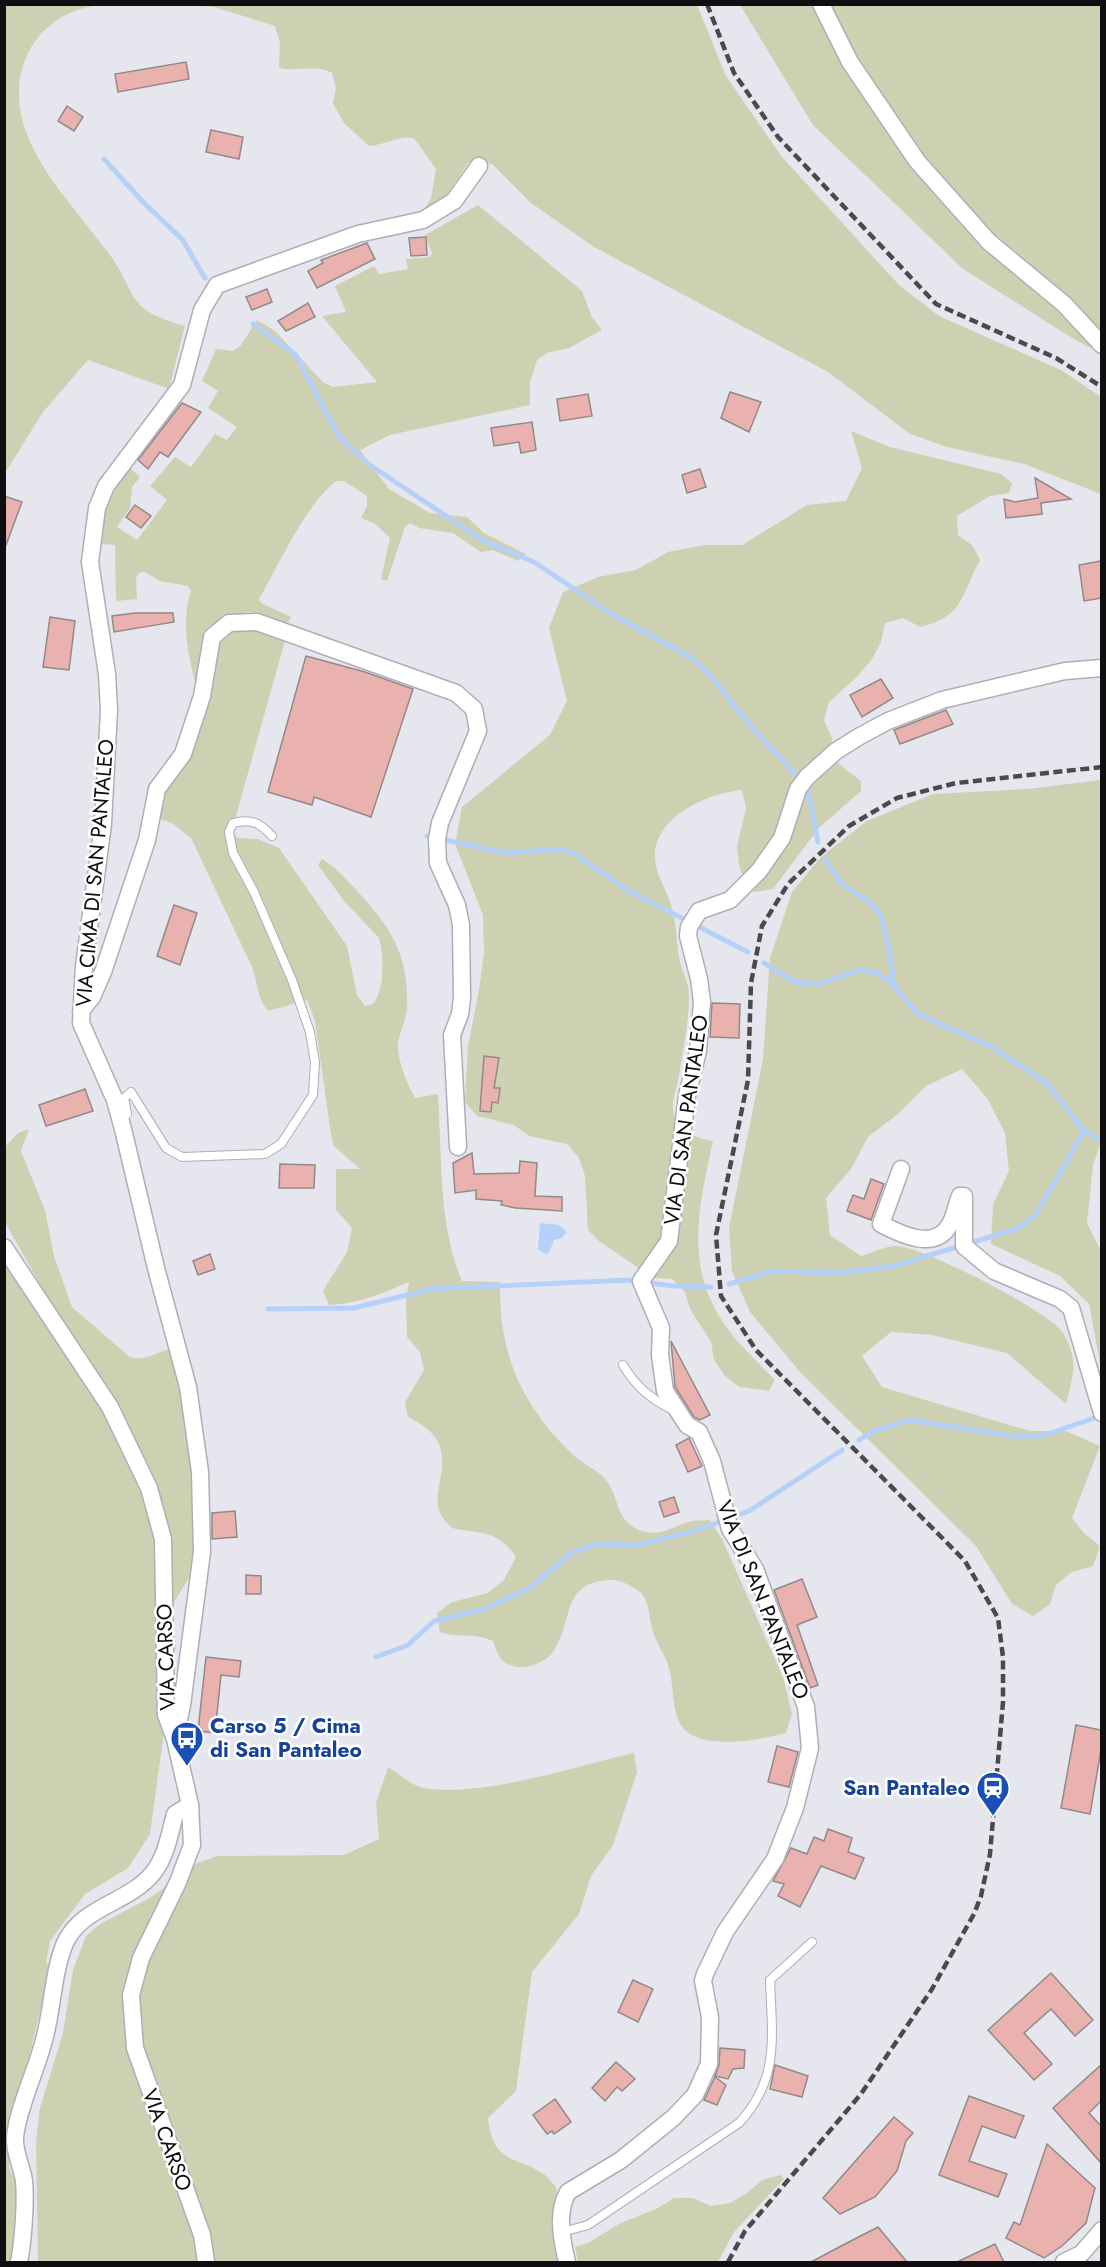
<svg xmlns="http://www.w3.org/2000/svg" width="1106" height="2267" viewBox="0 0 1106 2267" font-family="Jost,sans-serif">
  <rect width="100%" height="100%" fill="#e6e6ee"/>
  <g fill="#ced1b1">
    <path d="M5 5H99C34 13 3 74 27 134 42 173 68 200 92 232 101 244 112 256 119 269 126 281 131 296 140 305 153 317 169 321 185 326L169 389 88 360 43 412 5 473Z"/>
    <path d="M186 5H697L726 76 782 157 899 285 939 316 1061 370 1101 397V494L1024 464 947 447 910 434 828 372 594 247 531 203 493 165 483 161 468 163 447 195 421 213 431 199 436 169 414 138C400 135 384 145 369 146L344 123 333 103 336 88 332 73C317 64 297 72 279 68L280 43 275 26 214 7Z"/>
    <polygon points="740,5 1101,5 1101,353 1077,341 963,269 813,125"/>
    <path d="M478 205 582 291 592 317 602 330 569 348 547 353 537 360 530 382V405L390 435 360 450 389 489 430 513 467 517 484 533 526 554 518 561 493 550 481 552 453 533 419 528 410 523 405 527 387 581 381 579 390 538 374 523 361 518 367 506V496L344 481H336C304 507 280 563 259 599L261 603 291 617 288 623 249 612 227 616 198 692C189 661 180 622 191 591L188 586 160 581 145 572 139 573 136 578 137 599 116 601 115 545 100 544C101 506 106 496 129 467L140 477 132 487 130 508 117 527 137 540 167 500 150 486 175 457 191 467 215 434 227 440 237 427 208 408 218 391 202 381 216 349 233 351 241 345 257 320 275 331 323 382 333 387 377 382 322 316 346 312 335 286 374 266 379 274 408 269 406 259 430 257 432 253 425 235Z"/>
    <path d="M851 431 890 447 1001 474 1012 483 1009 493 990 496 957 516 958 535 973 546 980 560C961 595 964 617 920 627L903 618 885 623 881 642 872 659 858 676 829 702 824 720 832 738 830 757 861 781V791L819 828 773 889 754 892 744 880 739 865 737 846 746 808 742 790C710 793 659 814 655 852 653 872 667 889 672 908 677 926 676 944 680 962 683 974 689 983 689 996 689 1025 682 1054 678 1082 676 1090 672 1101 673 1109 675 1129 697 1139 713 1141 701 1197 686 1255 715 1309 729 1336 754 1358 775 1380L769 1391 739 1387 725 1376 714 1360 711 1342 690 1309 685 1292 672 1279 653 1278 599 1241 588 1230 585 1176 579 1158 567 1144 529 1136 514 1125 477 1116 465 1102 468 1046 479 990 484 953 483 915 455 844 462 807 550 735 567 701 549 628 563 592 598 577 636 570 668 552 704 545H742L807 505 846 501 862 468Z"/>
    <path d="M243 624 286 637 236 816 234 835 238 838 258 839 279 848 347 946 357 995 365 1006 373 1004C385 989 384 956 379 938L344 901 318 865 322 859C337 868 347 880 359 893 393 930 409 957 407 1009 406 1021 399 1033 398 1045 398 1063 407 1083 415 1098L438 1094C442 1155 438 1224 462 1281L500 1282C499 1354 520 1403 572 1454 581 1463 597 1469 605 1479 619 1495 615 1517 635 1528 659 1540 671 1526 692 1521 698 1520 705 1521 710 1520L723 1541 783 1677 792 1714 786 1733C759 1740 690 1754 678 1719 671 1701 674 1682 668 1665 664 1653 656 1643 653 1632 649 1620 650 1602 641 1593 632 1585 619 1579 608 1580 562 1583 573 1620 555 1649 545 1666 514 1675 500 1658 497 1654 495 1646 493 1641 473 1632 461 1639 440 1632L437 1613 452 1602 488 1593 504 1580 516 1557C498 1530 481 1534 452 1528 448 1524 442 1518 440 1513 436 1503 438 1491 440 1481 447 1447 438 1432 408 1417L405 1402 424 1370 420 1352 407 1337 406 1300 409 1282C380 1294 362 1303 329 1305L323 1291 347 1252 352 1228 336 1210V1169H360L334 1146 331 1135 315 1021 307 1000 268 1011C255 993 259 985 252 967L191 838 173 824 158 818 161 797 185 765 217 642 227 629Z"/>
    <path d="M1101 780 1102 1140 1093 1165 1087 1223 1101 1251V1369L1089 1304 1060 1276 991 1244 993 1204 1009 1171 1005 1133 987 1098 962 1069 926 1086 898 1114 868 1137 851 1169 826 1198 830 1235 861 1256C872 1253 885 1246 896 1246 920 1245 1053 1313 1064 1334 1079 1363 1073 1375 1066 1404L1007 1353 932 1335 891 1332 862 1356 882 1387 1030 1431H1066L1100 1446 1072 1518 1084 1533 1100 1546 1093 1566 1072 1572 1056 1585 1050 1604 1033 1616 1012 1604 976 1546 800 1372 750 1312 732 1271 729 1228 763 1059 770 958 792 892 821 857 867 821 933 794 1027 789Z"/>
    <path d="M29 1129 21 1151 45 1210 54 1256 72 1307 130 1357C148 1362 155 1351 172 1349L193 1474 196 1535 191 1575 172 1605 168 1638 176 1644 150 1834 128 1868 85 1894 50 1941 46 1964 51 1965 11 2133 9 2167 17 2186 22 2262H4L5 1256 61 1322 5 1222V1147L18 1133Z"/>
    <path d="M634 1753 637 1772 613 1845 591 1876 579 1914 532 1972 516 2091 488 2118C493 2166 516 2154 545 2175 549 2178 554 2185 557 2189L552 2227 558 2237 561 2262H38L36 2142 40 2108 63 2033 73 1970 86 1936 100 1924 150 1898 165 1887 176 1871 217 1856 344 1855 379 1839 376 1803 388 1767C398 1773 412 1786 424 1788 481 1798 576 1766 634 1753Z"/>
    <polygon points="780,2175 784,2179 734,2232 718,2262 578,2262 575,2247 588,2243 619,2224 658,2208 674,2198 693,2198 711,2206 730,2203 747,2193 762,2180"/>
  </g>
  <polygon fill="#b5d0f9" points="540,1223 559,1225 567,1232 562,1238 554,1240 549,1253 545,1254 538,1249"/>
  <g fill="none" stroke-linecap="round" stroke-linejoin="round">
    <g stroke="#b5d0f9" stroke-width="5">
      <polyline points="104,159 144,203 182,239 205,278"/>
      <polyline points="253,324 296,355 338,435 367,463 482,540 534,562 610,613 692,658 710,675 748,723 799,778 809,795 818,842"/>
      <polyline points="427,836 506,853 561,849 574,854 631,892 748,952"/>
      <polyline points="825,859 842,884 871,903 881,916 887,939 895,988"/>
      <polyline points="764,963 795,982 820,984 859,970 878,973 893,985 918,1014 992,1047 1048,1084 1084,1131 1102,1141"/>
      <polyline points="729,1284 772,1271 836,1273 894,1266 1016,1229 1035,1216 1084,1131"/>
      <polyline points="268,1309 354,1308 432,1289 628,1280 673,1286 711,1287"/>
      <polyline points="859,1440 874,1431 909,1420 1012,1436 1042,1436 1100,1416"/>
      <polyline points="376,1657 408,1645 434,1621 484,1609 530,1588 572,1552 598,1544 638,1545 697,1530 749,1511 842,1450"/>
    </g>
  </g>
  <g fill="#e9b2ae" stroke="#928988" stroke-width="1.5">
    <polygon points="186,62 189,79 118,92 115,74"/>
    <polygon points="67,106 83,117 74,131 58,121"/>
    <polygon points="211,130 243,137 239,159 206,152"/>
    <polygon points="426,237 427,255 411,256 409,238"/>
    <polygon points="367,243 375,259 317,288 308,271 323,263 321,260"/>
    <polygon points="267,289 272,302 252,310 246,297"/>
    <polygon points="308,303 315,317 286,331 278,321"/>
    <polygon points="730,392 761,402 749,432 721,418"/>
    <polygon points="588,394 592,416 560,421 557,399"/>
    <polygon points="182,403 201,412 168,457 160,452 148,469 138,460"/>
    <polygon points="532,422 536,450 521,453 519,442 494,446 491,428"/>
    <polygon points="700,469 706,487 687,493 682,475"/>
    <polygon points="1035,478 1071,499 1041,503 1042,514 1006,518 1004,499 1015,502 1038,498"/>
    <polygon points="4,496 22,502 6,545 4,544"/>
    <polygon points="135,505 151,516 141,528 126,517"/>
    <polygon points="1101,561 1101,598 1084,601 1079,565"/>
    <polygon points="135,613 173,613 174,622 114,632 112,616"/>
    <polygon points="50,617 75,621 69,670 43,667"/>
    <polygon points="306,656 365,672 413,689 371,817 314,797 312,805 268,792"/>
    <polygon points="881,679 893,698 862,717 850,695"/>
    <polygon points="946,710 953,724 900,744 894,730"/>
    <polygon points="174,905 197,913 180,965 157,956"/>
    <polygon points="712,1003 740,1004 739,1038 710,1037"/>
    <polygon points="484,1056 499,1058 494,1088 500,1088 498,1103 492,1102 491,1112 480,1111"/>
    <polygon points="85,1089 93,1111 46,1126 39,1105"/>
    <polygon points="472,1153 474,1174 519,1173 520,1161 537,1163 535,1196 562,1197 562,1211 516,1208 501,1205 502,1201 476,1199 476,1190 455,1193 453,1163"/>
    <polygon points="280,1164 315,1165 314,1188 279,1188"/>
    <polygon points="871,1179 884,1184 871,1220 847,1211 853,1195 864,1199"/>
    <polygon points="210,1254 215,1269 198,1275 193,1261"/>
    <polygon points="671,1341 710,1415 700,1420 694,1417 675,1387"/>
    <polygon points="689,1438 702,1466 688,1472 676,1445"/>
    <polygon points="674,1497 679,1512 664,1517 659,1502"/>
    <polygon points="235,1511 237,1537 212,1539 212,1513"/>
    <polygon points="246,1575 261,1576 261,1594 246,1594"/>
    <polygon points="802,1579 817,1617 797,1625 818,1685 810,1688 774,1590"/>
    <polygon points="206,1657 241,1661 239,1677 221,1675 215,1733 198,1731"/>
    <polygon points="1076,1725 1101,1730 1101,1750 1090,1814 1061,1808"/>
    <polygon points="777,1746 798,1752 789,1787 768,1782"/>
    <polygon points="828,1829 852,1838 848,1852 864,1858 855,1879 821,1866 800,1907 778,1896 784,1884 773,1881 791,1848 807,1854 814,1837 824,1841"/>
    <polygon points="1051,1973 1093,2020 1075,2036 1051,2009 1024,2033 1052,2064 1034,2080 988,2030"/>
    <polygon points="633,1980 653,1989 638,2022 618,2012"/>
    <polygon points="720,2048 745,2050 744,2068 733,2069 728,2079 715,2076 719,2065"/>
    <polygon points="616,2062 635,2079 622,2091 617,2087 605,2101 592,2088"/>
    <polygon points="775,2065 808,2076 802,2097 770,2089"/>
    <polygon points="1101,2065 1101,2101 1089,2113 1101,2126 1101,2163 1053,2108"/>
    <polygon points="715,2077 726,2085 717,2105 704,2100"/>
    <polygon points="969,2096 1024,2116 1015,2138 982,2126 969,2161 1007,2174 998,2197 939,2175"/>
    <polygon points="555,2099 571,2122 554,2134 552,2131 547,2134 533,2115"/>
    <polygon points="894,2117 913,2133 906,2141 897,2171 875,2197 840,2214 823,2198"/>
    <polygon points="1047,2144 1095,2188 1086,2223 1062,2246 1044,2258 1006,2238 1014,2222 1020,2225"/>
    <polygon points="878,2227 907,2262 811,2262 843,2245"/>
    <polygon points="995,2244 1004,2262 957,2262"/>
  </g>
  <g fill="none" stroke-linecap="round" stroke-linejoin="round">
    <g stroke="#aeaeb6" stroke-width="10">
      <g id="service">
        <path d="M127 1114 124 1098 131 1092 166 1148 182 1157 265 1154 281 1144 313 1095 315 1063 310 1032 292 980 254 892 233 853 229 832 233 823C251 818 260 823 272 836"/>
        <path d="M623 1365C636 1387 651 1399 673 1410"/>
        <path d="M562 2232 588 2225 739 2123C780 2079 772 2036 770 1980L812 1942"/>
      </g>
    </g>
    <g stroke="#aeaeb6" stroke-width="19">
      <g id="minor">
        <polyline points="821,4 850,62 917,161 989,242 1064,304 1102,345"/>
        <polyline points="81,1011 92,997 103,972 147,840 157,789 183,754 202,696 212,637 229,623 257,622 456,693 474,709 478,731 440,823 437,839 438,863 457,905 461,925 462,998 460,1014 452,1035 458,1147"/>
        <path d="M901 1169 881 1224C900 1234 936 1252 950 1224 955 1216 956 1205 960 1196H964V1246L994 1271 1060 1299 1071 1308 1102 1413"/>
        <polyline points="4,1247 110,1407 149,1488 163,1539 166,1715 175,1739 190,1805 192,1845 178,1882 141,1958 131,1995 135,2048 202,2235 206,2262"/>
        <polyline points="175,1739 182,1705 202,1552 200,1472 188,1387 156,1268 123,1129 115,1100 81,1023 84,966 103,824 109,710 107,674 90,562 97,508 106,486 182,385 202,310 217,285 358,234 423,220 454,201 479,166"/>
        <path d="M19 2262C23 2243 26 2201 24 2181 22 2166 14 2153 15 2137 18 2107 38 2067 45 2036 53 2005 53 1972 65 1943 82 1906 129 1903 153 1873 166 1857 170 1833 175 1814L190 1805"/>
        <path d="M567 2262C562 2241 556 2212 568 2192L621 2160 673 2118 695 2095 709 2064 710 2017 703 1981 705 1974 725 1932 775 1859 795 1808 810 1748 806 1707 755 1569 730 1529 712 1461 699 1432 687 1425 665 1391 660 1355 661 1328 641 1281 669 1241 687 1096 698 1051 702 1002 699 979 688 936 689 927 699 911 730 900 759 871 782 838 798 789 807 777 836 751 860 736 888 721 942 700 1065 671 1102 668"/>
        <polyline points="1064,2262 1081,2254 1102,2230"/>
      </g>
    </g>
    <use href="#service" stroke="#fff" stroke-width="8"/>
    <use href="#minor" stroke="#fff" stroke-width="16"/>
    <g stroke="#4a4a4e" stroke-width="4.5" stroke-dasharray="9 4.5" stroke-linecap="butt">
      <polyline points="707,4 734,73 778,137 936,304 1056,358 1102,387"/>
      <polyline points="728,2262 745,2231 861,2094 932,1989 974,1914 981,1896 990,1854 1003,1702 1003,1657 998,1618 965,1561 756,1350 721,1296 716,1235 748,1080 751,983 762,926 788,884 849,826 897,798 956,783 1102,767"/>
    </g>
  </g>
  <defs>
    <g id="bus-pin" transform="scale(1.725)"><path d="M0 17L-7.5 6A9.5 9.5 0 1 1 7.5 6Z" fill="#1a4fb4" stroke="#fff"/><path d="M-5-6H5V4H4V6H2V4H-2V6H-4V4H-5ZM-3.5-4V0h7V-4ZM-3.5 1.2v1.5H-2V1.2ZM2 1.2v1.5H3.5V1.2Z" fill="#fff"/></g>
    <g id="station-pin" transform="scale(1.725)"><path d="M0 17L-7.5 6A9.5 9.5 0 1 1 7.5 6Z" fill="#1a4fb4" stroke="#fff"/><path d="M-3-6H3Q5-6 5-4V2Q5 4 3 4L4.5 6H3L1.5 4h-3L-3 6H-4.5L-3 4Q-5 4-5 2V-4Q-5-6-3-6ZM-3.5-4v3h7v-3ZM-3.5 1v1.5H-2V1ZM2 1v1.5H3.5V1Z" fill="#fff"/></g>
  </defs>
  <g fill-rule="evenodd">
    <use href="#bus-pin" x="187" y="1738"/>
    <use href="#station-pin" x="993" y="1788"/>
  </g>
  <g text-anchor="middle" stroke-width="5" stroke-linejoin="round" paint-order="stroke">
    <g font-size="21" fill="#0f0f11" stroke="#fff">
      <text transform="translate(95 873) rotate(-85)" y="7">VIA CIMA DI SAN PANTALEO</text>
      <text transform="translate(686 1120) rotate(-82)" y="7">VIA DI SAN PANTALEO</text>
      <text transform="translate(763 1600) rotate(68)" y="7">VIA DI SAN PANTALEO</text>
      <text transform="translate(166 1657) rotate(-92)" y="7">VIA CARSO</text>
      <text transform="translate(167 2140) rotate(70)" y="7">VIA CARSO</text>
    </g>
    <g font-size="21" font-weight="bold" fill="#164399" stroke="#fff" text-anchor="start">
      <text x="210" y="1733">Carso 5 / Cima<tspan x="210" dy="24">di San Pantaleo</tspan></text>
      <text x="970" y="1795" text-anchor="end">San Pantaleo</text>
    </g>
  </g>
  <rect width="1106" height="2267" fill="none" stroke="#0f0f11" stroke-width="12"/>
</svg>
